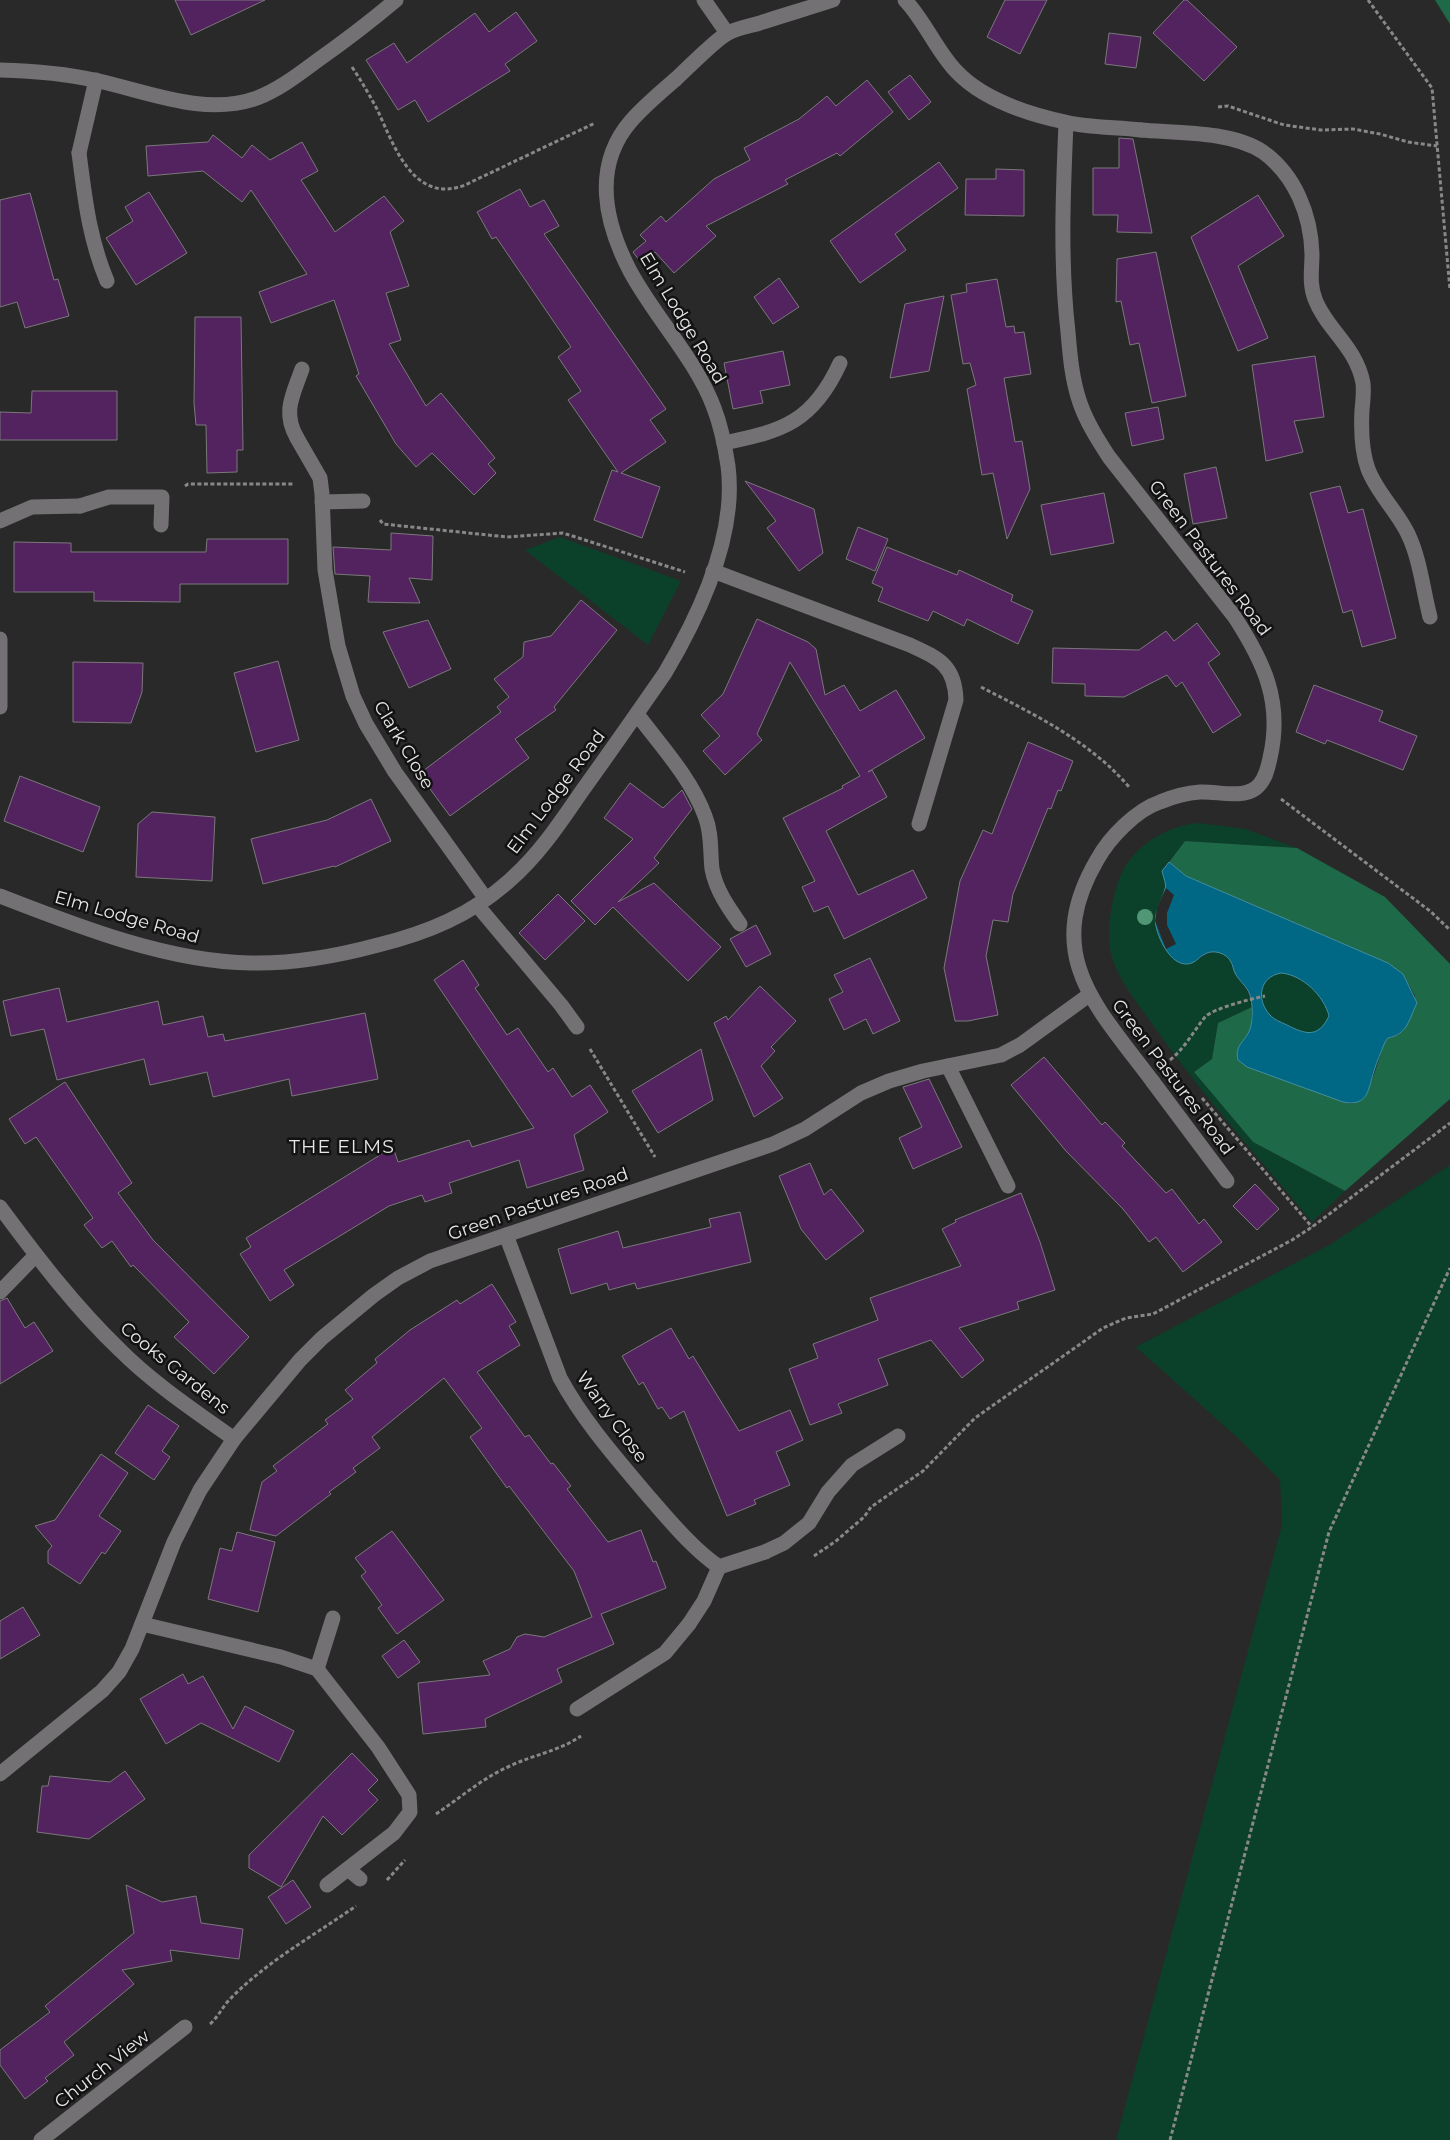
<svg xmlns="http://www.w3.org/2000/svg" width="1450" height="2140" viewBox="0 0 1450 2140" font-family="Montserrat,sans-serif">
  <rect width="100%" height="100%" fill="#2a292a"/>
  <g fill="#0b402a">
    <polygon points="560,537 681,581 648,645 525,550"/>
    <path d="M1199 823 1245 829 1297 848 1185 841 1164 867 1166 888 1157 908 1162 944 1199 959C1208 951 1223 948 1230 960 1233 965 1233 970 1236 975 1244 986 1250 993 1252 1007L1218 1023 1212 1059 1194 1072 1253 1142 1345 1191 1312 1222C1259 1158 1203 1096 1155 1028 1139 1005 1120 983 1112 957 1104 934 1113 885 1126 865 1142 841 1171 825 1199 823Z"/>
    <path d="M1281 973C1302 974 1324 996 1329 1016 1318 1039 1305 1034 1287 1025 1281 1022 1274 1020 1270 1015 1256 1000 1259 977 1281 973Z"/>
    <polygon points="1450,1165 1450,2140 1116,2140 1282,1525 1280,1480 1239,1439 1136,1347 1331,1244"/>
  </g>
  <g fill="#1e6948">
    <polygon points="1435,0 1450,0 1450,24"/>
    <path d="M1185 841 1297 848 1385 897 1450 964V1099L1345 1191 1253 1142 1194 1072 1212 1059 1218 1023 1252 1007 1251 1026 1241 1063 1343 1102C1347 1103 1351 1104 1355 1103 1371 1098 1379 1054 1386 1039 1390 1037 1393 1038 1397 1035 1410 1028 1412 1010 1415 996L1403 974 1388 963 1186 876 1169 862Z"/>
  </g>
  <path fill="#006884" stroke="#458ea2" fill-rule="evenodd" d="M1169 862 1186 876 1388 963 1403 974 1417 1003C1409 1019 1408 1034 1388 1038L1385 1042C1381 1052 1377 1061 1374 1071 1368 1089 1369 1107 1343 1102L1247 1067 1238 1060C1234 1045 1246 1041 1250 1029 1253 1020 1253 1004 1250 995 1247 986 1239 981 1235 973 1233 969 1233 965 1231 962 1227 953 1213 949 1205 954 1200 956 1197 961 1192 963 1173 970 1159 941 1156 926 1153 912 1162 902 1165 889 1167 885 1163 876 1162 871ZM1281 973C1303 975 1324 996 1329 1016 1318 1039 1305 1034 1287 1025 1281 1022 1274 1020 1270 1015 1256 1000 1259 977 1281 973Z"/>
  <polygon fill="#2a292a" points="1166,888 1174,895 1167,913 1167,925 1176,944 1166,949 1155,921 1157,908"/>
  <g fill="#532360" stroke="#7a787a">
    <polygon points="175,0 265,0 191,35"/>
    <polygon points="1005,0 1047,0 1020,54 987,37"/>
    <polygon points="1184,0 1187,0 1237,47 1204,81 1153,33"/>
    <polygon points="516,12 537,41 505,64 510,71 428,122 415,100 398,110 366,60 394,43 407,63 475,13 489,32"/>
    <polygon points="1109,33 1141,37 1136,68 1105,64"/>
    <polygon points="910,75 931,102 909,120 888,92"/>
    <polygon points="867,80 893,112 840,156 837,153 785,180 788,184 706,226 716,236 674,273 655,252 639,260 633,252 646,241 640,235 661,216 666,222 714,179 750,160 744,148 799,119 827,96 836,106"/>
    <polygon points="213,135 242,158 252,145 270,160 302,142 318,171 301,180 335,232 384,196 404,221 390,232 409,286 386,293 401,340 389,344 426,406 441,393 495,458 488,464 496,473 474,495 432,453 416,467 396,444 356,376 359,374 334,300 271,323 259,292 307,274 251,190 242,202 203,171 148,176 146,146 208,142"/>
    <polygon points="1119,138 1133,139 1152,233 1117,232 1118,215 1093,215 1093,168 1119,168"/>
    <polygon points="939,162 958,188 895,234 906,250 860,283 830,241"/>
    <polygon points="996,169 1024,170 1024,216 965,215 966,179 996,179"/>
    <polygon points="520,189 530,207 544,200 559,226 544,234 666,409 650,420 666,442 621,473 660,487 642,538 594,520 612,470 618,472 568,400 581,391 558,357 571,347 496,237 492,239 477,212"/>
    <polygon points="149,192 187,253 136,285 106,238 133,221 125,207"/>
    <polygon points="30,193 54,280 58,279 69,316 25,328 17,302 0,307 0,200"/>
    <polygon points="1258,195 1284,236 1238,266 1268,338 1238,351 1191,237"/>
    <polygon points="1156,252 1186,396 1152,403 1139,343 1130,345 1121,301 1116,302 1117,259"/>
    <polygon points="779,278 799,307 773,324 754,297"/>
    <polygon points="997,279 1006,327 1014,326 1015,333 1024,332 1031,374 1004,378 1015,442 1022,441 1030,489 1007,539 993,473 982,475 967,389 976,385 970,363 963,364 951,295 967,292 966,284"/>
    <polygon points="944,296 929,371 890,378 905,304"/>
    <polygon points="195,317 241,317 243,450 237,450 237,472 207,473 206,425 196,425 194,403"/>
    <polygon points="783,351 790,385 760,391 763,403 733,409 724,363"/>
    <polygon points="1315,356 1324,417 1294,421 1303,452 1266,461 1252,365"/>
    <polygon points="32,391 117,391 117,440 0,440 0,412 31,413"/>
    <polygon points="1158,407 1164,439 1132,446 1125,413"/>
    <polygon points="1216,467 1227,518 1193,524 1184,474"/>
    <polygon points="745,481 814,509 823,553 799,571 767,528 776,521"/>
    <polygon points="1340,486 1348,513 1363,509 1396,638 1362,647 1352,610 1343,613 1310,493"/>
    <polygon points="1104,493 1114,543 1051,555 1041,505"/>
    <polygon points="858,527 888,539 875,571 846,559"/>
    <polygon points="391,533 433,536 432,580 409,578 420,603 368,602 370,576 335,574 333,547 391,550"/>
    <polygon points="207,539 288,539 288,584 180,584 180,602 94,601 94,592 14,592 14,542 71,543 71,552 206,552"/>
    <polygon points="887,547 957,575 959,570 1013,595 1011,601 1033,611 1018,644 967,619 964,626 933,611 928,621 878,601 883,588 872,583"/>
    <polygon points="581,600 617,630 554,707 556,710 515,739 529,758 450,816 419,774 501,712 497,707 509,697 494,679 523,657 524,642 551,636"/>
    <polygon points="757,619 808,642 816,649 825,695 844,685 860,711 896,690 925,738 868,772 872,770 887,797 826,831 858,895 913,870 927,898 844,939 828,906 814,912 802,887 815,881 783,818 843,788 842,786 860,776 790,662 757,734 762,740 725,775 703,751 720,736 701,715 723,694"/>
    <polygon points="428,620 451,669 409,688 383,632"/>
    <polygon points="1197,623 1220,654 1208,663 1241,715 1213,733 1182,682 1176,687 1167,675 1124,697 1085,696 1085,684 1052,683 1053,648 1139,650 1166,631 1174,641"/>
    <polygon points="278,661 299,740 256,752 234,673"/>
    <polygon points="73,662 143,663 142,692 131,723 73,722"/>
    <polygon points="1314,685 1383,711 1379,721 1417,736 1403,770 1327,740 1325,744 1296,732"/>
    <polygon points="1028,742 1073,761 1061,791 1058,790 1051,809 1048,808 1013,894 1008,922 993,920 986,956 998,1015 968,1021 955,1021 944,968 960,881 983,830 992,834"/>
    <polygon points="20,776 100,807 83,852 4,821"/>
    <polygon points="630,783 663,808 682,790 692,809 654,858 659,863 618,902 654,883 721,947 688,981 613,907 595,925 571,901 633,839 604,818"/>
    <polygon points="371,799 391,841 335,867 334,866 263,884 251,839 327,820"/>
    <polygon points="152,812 215,817 212,881 136,877 138,824"/>
    <polygon points="558,894 585,921 545,960 519,933"/>
    <polygon points="756,925 771,954 746,967 730,939"/>
    <polygon points="870,958 900,1021 873,1034 866,1019 844,1030 829,999 843,992 834,975"/>
    <polygon points="463,960 479,985 475,988 507,1035 518,1028 548,1072 553,1068 572,1097 590,1085 608,1112 574,1135 584,1170 527,1188 519,1160 449,1183 452,1193 425,1202 422,1195 389,1206 284,1270 294,1285 270,1301 240,1254 251,1247 246,1238 393,1147 398,1162 469,1140 472,1147 534,1128 434,980"/>
    <polygon points="760,986 796,1021 771,1047 775,1051 761,1066 783,1098 754,1117 714,1023 726,1016 728,1020"/>
    <polygon points="59,988 67,1022 158,1001 163,1025 203,1016 208,1037 223,1034 225,1041 365,1013 378,1079 292,1096 289,1079 213,1097 207,1072 150,1085 144,1059 57,1080 44,1029 11,1036 3,1001"/>
    <polygon points="701,1049 713,1100 658,1133 632,1091"/>
    <polygon points="1044,1057 1102,1125 1105,1122 1125,1143 1122,1146 1166,1193 1172,1189 1199,1224 1204,1219 1222,1242 1183,1272 1156,1237 1149,1242 1123,1209 1066,1151 1011,1085"/>
    <polygon points="929,1079 962,1147 913,1169 899,1138 922,1127 903,1087"/>
    <polygon points="65,1082 132,1183 118,1193 153,1240 249,1337 214,1374 174,1337 189,1322 133,1265 131,1267 112,1241 102,1248 84,1225 93,1218 36,1137 25,1144 9,1119"/>
    <polygon points="810,1163 824,1195 831,1189 864,1231 826,1260 801,1229 779,1176"/>
    <polygon points="1255,1184 1279,1209 1257,1230 1233,1206"/>
    <polygon points="1021,1193 1040,1242 1055,1290 1017,1302 1019,1309 959,1328 984,1360 962,1378 931,1340 878,1359 888,1385 838,1404 842,1413 810,1425 789,1369 818,1358 813,1344 878,1320 870,1298 961,1266 942,1229 956,1222 955,1220"/>
    <polygon points="740,1212 751,1262 637,1289 635,1283 609,1290 607,1283 571,1294 558,1249 618,1231 623,1248 711,1227 709,1219"/>
    <polygon points="492,1284 516,1322 509,1326 520,1345 477,1372 525,1437 529,1435 551,1464 553,1463 571,1486 567,1489 608,1542 641,1530 653,1562 656,1561 666,1588 601,1614 614,1644 557,1669 562,1682 485,1719 486,1727 423,1734 418,1683 490,1675 483,1661 510,1649 517,1637 525,1634 544,1637 592,1617 574,1571 509,1486 507,1488 470,1437 482,1428 444,1378 372,1437 380,1448 353,1468 356,1472 329,1492 331,1494 276,1536 250,1530 262,1482 277,1471 273,1466 328,1424 325,1420 353,1399 345,1390 377,1363 375,1359 410,1330 457,1300 460,1304"/>
    <polygon points="7,1298 25,1328 34,1322 53,1351 0,1384 0,1301"/>
    <polygon points="671,1328 689,1359 693,1356 739,1431 790,1410 803,1440 776,1452 790,1485 754,1500 756,1504 727,1516 684,1411 670,1419 662,1407 658,1409 643,1382 639,1385 622,1356"/>
    <polygon points="148,1405 179,1426 162,1451 170,1457 154,1480 115,1453"/>
    <polygon points="101,1454 128,1473 99,1516 121,1531 105,1554 102,1552 80,1584 48,1563 48,1551 52,1546 35,1526 55,1520"/>
    <polygon points="392,1531 444,1600 397,1634 378,1608 382,1605 361,1576 366,1572 355,1558"/>
    <polygon points="237,1532 275,1542 258,1612 208,1599 220,1548 232,1551"/>
    <polygon points="23,1607 40,1635 0,1659 0,1621"/>
    <polygon points="404,1640 420,1662 398,1678 382,1656"/>
    <polygon points="183,1674 188,1684 203,1676 233,1729 245,1706 294,1731 279,1762 201,1723 166,1744 140,1699"/>
    <polygon points="352,1753 378,1780 368,1790 378,1800 342,1835 323,1816 281,1887 249,1868 249,1855"/>
    <polygon points="125,1771 145,1799 89,1839 37,1832 42,1786 48,1786 50,1776 110,1782"/>
    <polygon points="293,1880 311,1907 286,1924 268,1897"/>
    <polygon points="126,1885 162,1902 196,1896 201,1923 243,1929 239,1959 170,1950 172,1961 122,1970 134,1984 64,2042 74,2055 45,2078 48,2081 25,2099 0,2065 0,2050 50,2012 45,2006 134,1933"/>
  </g>
  <g fill="none" stroke-linecap="round" stroke-linejoin="round">
    <g stroke="#898889" stroke-width="3" stroke-dasharray="4 2.5" stroke-linecap="butt">
      <polyline points="1368,0 1432,88 1450,290"/>
      <path d="M352 67C362 82 370 96 378 111 394 146 414 205 465 185L595 123"/>
      <polyline points="1218,107 1228,106 1284,125 1321,130 1353,129 1380,134 1408,142 1437,146"/>
      <polyline points="185,486 188,484 293,484"/>
      <polyline points="380,520 383,524 507,537 563,533 685,572"/>
      <path d="M981 687C1035 715 1090 741 1130 788"/>
      <polyline points="1281,799 1430,911 1450,930"/>
      <polyline points="590,1049 655,1157"/>
      <path d="M1170 1060C1185 1048 1193 1032 1205 1017 1214 1008 1251 999 1265 996"/>
      <polyline points="1202,1098 1312,1227"/>
      <polyline points="814,1556 836,1541 864,1517 871,1507 923,1471 975,1418 1103,1328 1126,1318 1153,1314 1292,1240 1312,1227 1450,1123"/>
      <path d="M436 1814C460 1798 484 1777 510 1766 535 1754 557 1752 581 1736"/>
      <polyline points="387,1880 405,1860"/>
      <path d="M210 2024C218 2017 222 2008 229 2000 266 1962 313 1936 356 1906"/>
      <polyline points="1170,2140 1329,1532 1450,1268"/>
    </g>
    <g stroke="#737173" stroke-width="15">
      <path d="M1141 130C1178 133 1232 131 1263 152 1295 175 1311 215 1312 254 1312 269 1309 284 1315 299 1326 329 1356 346 1363 383 1364 392 1363 400 1362 410 1361 429 1361 450 1368 469 1377 493 1397 511 1408 534 1420 559 1423 590 1430 617"/>
      <path d="M79 153C85 199 89 238 107 281"/>
      <path d="M297 438C282 412 293 395 302 369"/>
      <path d="M724 443C783 431 813 422 840 363"/>
      <polyline points="80,506 109,497 162,497 161,525"/>
      <path d="M713 571 910 645C938 658 955 665 956 700L919 824"/>
      <path d="M637 714C661 746 691 778 705 816 712 833 710 851 712 869 716 890 728 907 740 924"/>
      <polyline points="477,905 561,1005 577,1027"/>
      <polyline points="948,1066 1008,1186"/>
      <polyline points="1153,1082 1227,1181"/>
      <polyline points="0,1292 36,1255"/>
      <polyline points="765,1552 784,1543 809,1523 828,1492 852,1465 898,1436"/>
      <polyline points="142,1624 281,1657 317,1669 378,1747 409,1795 410,1812 394,1833 327,1885"/>
      <polyline points="317,1669 333,1618"/>
      <polyline points="577,1709 665,1653 689,1624"/>
      <polyline points="348,1869 360,1879"/>
    </g>
    <g stroke="#737173" stroke-width="15">
      <polyline points="704,0 727,33"/>
      <path d="M905 0C925 21 936 50 956 71 983 100 1028 114 1065 122 1089 128 1117 127 1141 130"/>
      <path d="M0 70C32 71 63 73 94 80 147 91 204 117 257 98 280 89 299 74 318 60 345 41 371 21 396 0"/>
      <path d="M1066 123C1063 193 1060 262 1068 332 1070 356 1072 380 1080 403 1087 423 1098 440 1109 457L1234 616C1264 662 1283 702 1270 758 1268 768 1265 781 1256 788 1242 799 1217 791 1200 792 1186 793 1172 797 1160 802 1136 810 1109 838 1097 860 1041 956 1097 1007 1153 1082"/>
      <polyline points="79,153 96,80"/>
      <polyline points="297,438 320,478 322,494 325,570 338,646 353,696 366,724 395,772 486,899"/>
      <polyline points="322,502 363,501"/>
      <polyline points="0,521 32,507 80,506"/>
      <polyline points="0,639 0,707"/>
      <path d="M0 896C77 926 168 962 251 963 293 964 337 956 378 945 427 933 471 915 509 881 539 855 560 823 582 791 610 752 638 712 665 673 700 614 737 535 728 466 725 446 721 426 714 408 697 361 654 316 630 271 605 223 592 166 631 121 645 105 661 92 677 78 689 67 716 39 728 33 738 28 750 26 760 23 784 15 809 8 833 0"/>
      <path d="M0 1207C37 1257 75 1307 120 1350 154 1384 195 1411 234 1439"/>
      <path d="M506 1235 560 1378C584 1422 617 1459 649 1497 671 1522 692 1548 719 1567L765 1552"/>
      <polyline points="689,1624 704,1601 719,1567"/>
      <polyline points="0,1774 102,1691 119,1672 132,1649 174,1542 200,1490 234,1439 300,1360 322,1338 374,1295 398,1278 430,1261 773,1144 805,1129 861,1093 889,1081 923,1071 1001,1055 1020,1045 1089,995"/>
      <polyline points="41,2140 185,2027"/>
    </g>
  </g>
  <circle fill="#519675" cx="1145" cy="917" r="8"/>
  <g text-anchor="middle" stroke-width="5" stroke-linejoin="round" paint-order="stroke">
    <g font-size="18" fill="#e7e6e7" stroke="#121212">
      <text transform="translate(683 318) rotate(59)" y="6">Elm Lodge Road</text>
      <text transform="translate(1210 558) rotate(53)" y="6">Green Pastures Road</text>
      <text transform="translate(404 745) rotate(59)" y="6">Clark Close</text>
      <text transform="translate(556 792) rotate(-53)" y="6">Elm Lodge Road</text>
      <text transform="translate(127 917) rotate(16)" y="6">Elm Lodge Road</text>
      <text transform="translate(1173 1077) rotate(53)" y="6">Green Pastures Road</text>
      <text transform="translate(538 1204) rotate(-19)" y="6">Green Pastures Road</text>
      <text transform="translate(175 1368) rotate(39)" y="6">Cooks Gardens</text>
      <text transform="translate(612 1417) rotate(54)" y="6">Warry Close</text>
      <text transform="translate(102 2069) rotate(-38)" y="6">Church View</text>
    </g>
    <g font-size="19" letter-spacing="1" fill="#e7e6e7" stroke="#121212">
      <text x="342" y="1153">THE ELMS</text>
    </g>
  </g>
</svg>
